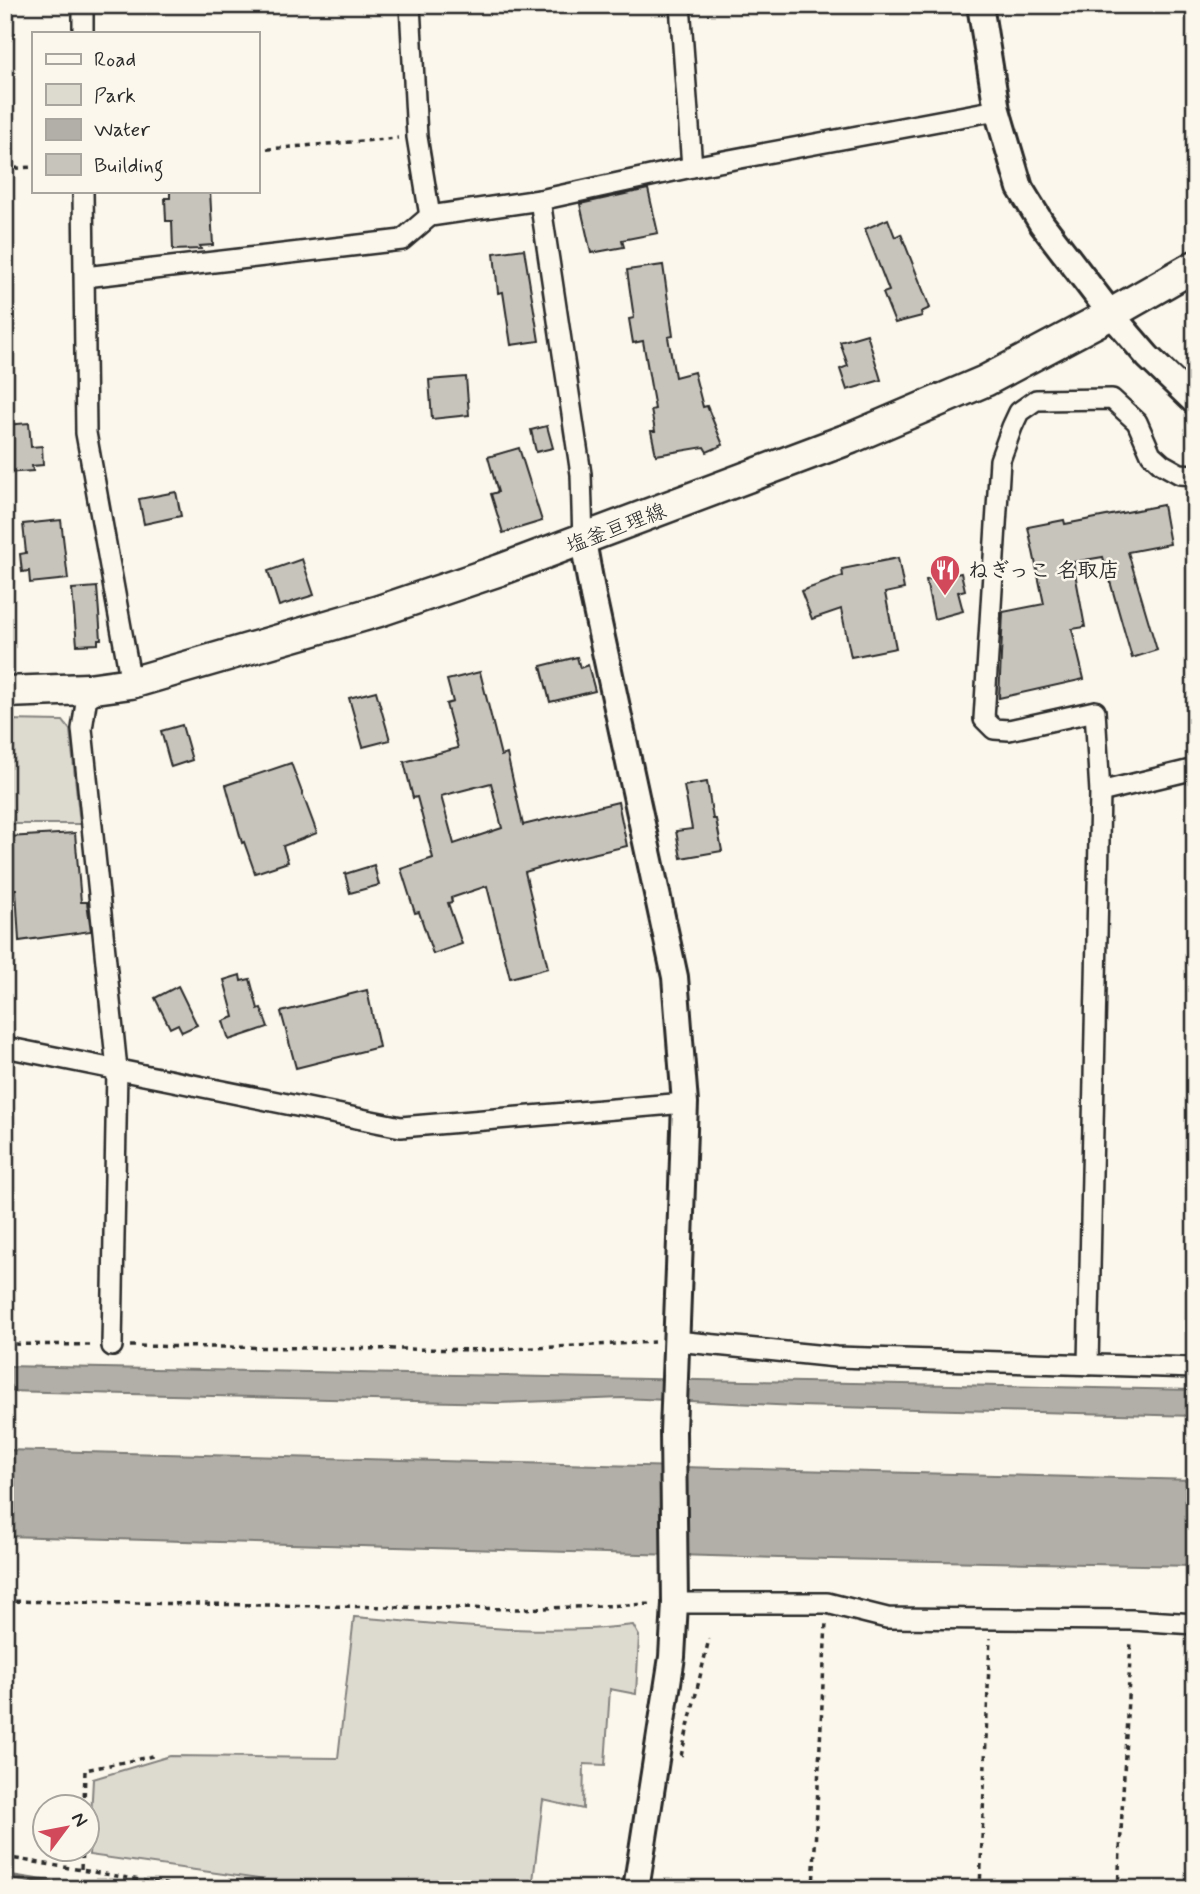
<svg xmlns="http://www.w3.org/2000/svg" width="1200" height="1894" viewBox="0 0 1200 1894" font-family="Mynerve,'Klee One',sans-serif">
  <rect width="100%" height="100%" fill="#fbf7ec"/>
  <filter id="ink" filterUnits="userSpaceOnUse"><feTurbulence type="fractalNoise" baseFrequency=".0143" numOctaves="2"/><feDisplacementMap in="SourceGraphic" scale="14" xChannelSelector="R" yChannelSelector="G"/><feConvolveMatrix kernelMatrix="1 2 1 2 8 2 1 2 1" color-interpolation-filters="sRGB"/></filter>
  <g filter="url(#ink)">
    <g fill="#dddad0" stroke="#84827e" stroke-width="2">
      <polygon points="5,720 63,721 70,730 80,824 12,824 5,784"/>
      <path d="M354 1617C446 1624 540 1637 633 1625L639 1636 636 1694 610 1689 605 1765 584 1764 583 1809 543 1800 532 1889H330L89 1855 93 1779 170 1756 338 1758Z"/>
    </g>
    <g fill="#b1afa7" stroke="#7b7a75" stroke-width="2">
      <polygon points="5,1366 1195,1390 1195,1416 797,1406 622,1398 497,1403 5,1391"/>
      <polygon points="5,1450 1195,1480 1195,1566 779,1558 5,1536"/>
    </g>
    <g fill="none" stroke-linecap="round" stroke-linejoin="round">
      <polyline stroke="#7b7a75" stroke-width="6" points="5,1876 87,1889"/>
    </g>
    <g fill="#c7c4bc" stroke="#2b2b2b" stroke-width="2" fill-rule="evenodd">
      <polygon points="648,189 658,233 622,240 624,247 591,253 580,204"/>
      <polygon points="170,191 210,191 213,245 200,246 201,249 173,250 172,221 166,221 165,198 170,198"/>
      <polygon points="888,219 895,237 901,234 930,308 921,312 922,316 895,323 883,293 889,291 865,229"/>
      <polygon points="524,249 539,341 511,345 503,292 498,293 494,253"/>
      <polygon points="663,265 673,336 668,337 675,377 694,372 703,407 707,406 723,445 707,452 704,447 656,455 651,431 655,431 651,410 655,409 643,341 633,343 629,319 634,318 627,270"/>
      <polygon points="867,334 881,380 847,390 840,369 848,366 840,342"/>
      <polygon points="466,377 469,415 432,419 429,380"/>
      <polygon points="29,423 31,447 42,446 43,465 32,466 33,471 5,473 5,425"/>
      <polygon points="547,426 553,448 536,452 531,430"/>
      <polygon points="519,448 542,521 503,533 491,494 498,492 488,457"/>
      <polygon points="176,492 181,516 144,524 139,499"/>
      <polygon points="1163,505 1170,544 1128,552 1157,650 1132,658 1103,557 1073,562 1085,627 1072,629 1084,679 999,698 1003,612 1044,604 1028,527 1064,520 1065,524"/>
      <polygon points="61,520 68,579 30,583 29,571 22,572 20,554 26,553 23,524"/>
      <polygon points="898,558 904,589 885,593 896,648 851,657 841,609 812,619 801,591 843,576 842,569"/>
      <polygon points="302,559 314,595 279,606 268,571"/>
      <polygon points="961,573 965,590 958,592 963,611 934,619 926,580"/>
      <polygon points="97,587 101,639 98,639 98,644 77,645 72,589"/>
      <polygon points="577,657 580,668 588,665 595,691 550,702 541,666"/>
      <path d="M480 672 501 756 507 754 523 825 618 802 627 846 562 861 525 872 548 968 510 978 487 886 451 898 452 902 448 903 462 944 433 954 419 912 415 913 401 869 433 858 417 797 413 798 404 762 458 748 446 704 453 702 447 680ZM491 783 502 828 454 844 441 796Z"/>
      <polygon points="376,691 390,740 363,747 349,698"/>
      <polygon points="182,725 192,760 171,767 161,731"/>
      <polygon points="291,763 317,833 283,846 288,862 255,873 244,842 242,843 226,785"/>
      <polygon points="707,782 713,819 716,819 722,851 681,858 676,831 692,829 684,786"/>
      <polygon points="75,833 81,902 87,902 91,931 19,941 16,889 12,889 8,837"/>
      <polygon points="374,865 379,885 350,893 345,874"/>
      <polygon points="240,975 241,981 250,979 258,1009 261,1008 268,1027 229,1040 223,1021 234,1017 224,980"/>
      <polygon points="178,986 197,1025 182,1032 178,1024 170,1028 155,998"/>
      <polygon points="367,990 379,1047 296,1068 281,1012"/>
    </g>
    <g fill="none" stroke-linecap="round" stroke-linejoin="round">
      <g stroke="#2b2b2b" stroke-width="24">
        <g id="minor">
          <polyline points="410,5 417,137 430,216 540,200 692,167 997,110"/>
          <polyline points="680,5 692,167"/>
          <polyline points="83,33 83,5"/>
          <polyline points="83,191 86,433 131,683"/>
          <polyline points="540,200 581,474 583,541"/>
          <polyline points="85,277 402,240 430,216"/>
          <polyline points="88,689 82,729 117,1069 112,1346"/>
          <polyline points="1100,792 1195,769"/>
          <polyline points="5,1047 401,1127 685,1103"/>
          <polyline points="676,1341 836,1357 1195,1368"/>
          <polyline points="1088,1365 1100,792 1095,711 1009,730 994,729 984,719 1000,460 1012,427 1019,412 1036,400 1112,399 1137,422 1151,454 1162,464 1180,474 1195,475"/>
          <polyline points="675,1603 827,1603 887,1618 1132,1620 1195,1624"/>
        </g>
      </g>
      <g stroke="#2b2b2b" stroke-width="30">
        <g id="tertiary">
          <polyline points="980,5 997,110 1020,188 1042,224 1111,314 1148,357 1195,402"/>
          <polyline points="583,541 593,596 675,977 685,1103 673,1432 675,1603 672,1657 636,1889"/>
        </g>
      </g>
      <g stroke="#2b2b2b" stroke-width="35">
        <polyline id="primary" points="5,692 88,689 131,683 379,611 500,570 851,438 985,381 1111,314 1195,266"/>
      </g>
      <g stroke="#2b2b2b" stroke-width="3.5" stroke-dasharray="5 5" stroke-linecap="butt">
        <polyline points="257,150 398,138"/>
        <polyline points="5,169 33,167"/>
        <polyline points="5,1344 94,1345"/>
        <polyline points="130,1346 492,1350 654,1342"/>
        <polyline points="5,1601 519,1609 654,1604"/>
        <polyline points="681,1756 709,1639"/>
        <polyline points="84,1806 85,1770 153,1756"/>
        <polyline points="5,1857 193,1889"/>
        <polyline points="81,1869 82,1848"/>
        <polyline points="813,1889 826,1622"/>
        <polyline points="980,1889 990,1638"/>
        <polyline points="1118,1889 1131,1640"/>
      </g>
      <use href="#minor" stroke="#fbf7ec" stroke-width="19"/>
      <use href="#tertiary" stroke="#fbf7ec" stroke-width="24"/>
      <use href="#primary" stroke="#fbf7ec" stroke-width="30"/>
    </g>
  </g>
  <defs>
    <g id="restaurant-pin" transform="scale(1.575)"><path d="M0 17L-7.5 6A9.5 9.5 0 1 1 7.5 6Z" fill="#d1495b" stroke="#fbf7ec"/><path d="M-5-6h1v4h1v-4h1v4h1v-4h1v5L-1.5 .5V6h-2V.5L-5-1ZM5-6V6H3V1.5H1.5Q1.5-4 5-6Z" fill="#fff"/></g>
  </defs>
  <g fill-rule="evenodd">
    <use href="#restaurant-pin" x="945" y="570"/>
  </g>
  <g text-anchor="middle" stroke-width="5" stroke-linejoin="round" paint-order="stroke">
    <g font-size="21" fill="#2b2b2b" stroke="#fbf7ec">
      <text transform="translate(616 528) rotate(-21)" y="7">塩釜亘理線</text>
    </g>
    <g font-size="21" font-weight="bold" fill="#2b2b2b" stroke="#fbf7ec" text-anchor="start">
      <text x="968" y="577">ねぎっこ 名取店</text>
    </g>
  </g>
  <rect width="1200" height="1894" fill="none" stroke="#fbf7ec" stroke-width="28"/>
  <rect x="14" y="14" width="1172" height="1866" fill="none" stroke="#2b2b2b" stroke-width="2.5" filter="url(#ink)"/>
  <rect x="32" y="32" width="228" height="161" fill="#fbf7ec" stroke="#a8a59f" stroke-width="2"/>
  <rect x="46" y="54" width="35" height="10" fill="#fbf7ec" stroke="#a8a59f" stroke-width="2"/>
  <text x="94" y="66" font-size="21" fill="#2b2b2b">Road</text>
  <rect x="46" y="84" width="35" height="21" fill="#dddad0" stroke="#a8a59f" stroke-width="2"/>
  <text x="94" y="102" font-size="21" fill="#2b2b2b">Park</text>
  <rect x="46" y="119" width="35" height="21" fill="#b1afa7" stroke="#a8a59f" stroke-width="2"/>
  <text x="94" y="136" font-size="21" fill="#2b2b2b">Water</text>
  <rect x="46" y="154" width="35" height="21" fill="#c7c4bc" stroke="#a8a59f" stroke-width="2"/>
  <text x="94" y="172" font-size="21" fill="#2b2b2b">Building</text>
  <g transform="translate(66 1828) rotate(58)"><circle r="33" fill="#fbf7ec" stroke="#a8a59f" stroke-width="2"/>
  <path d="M0-5L12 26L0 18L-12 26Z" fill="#d1495b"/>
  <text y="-10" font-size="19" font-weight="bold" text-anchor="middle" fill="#2b2b2b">N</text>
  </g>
</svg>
